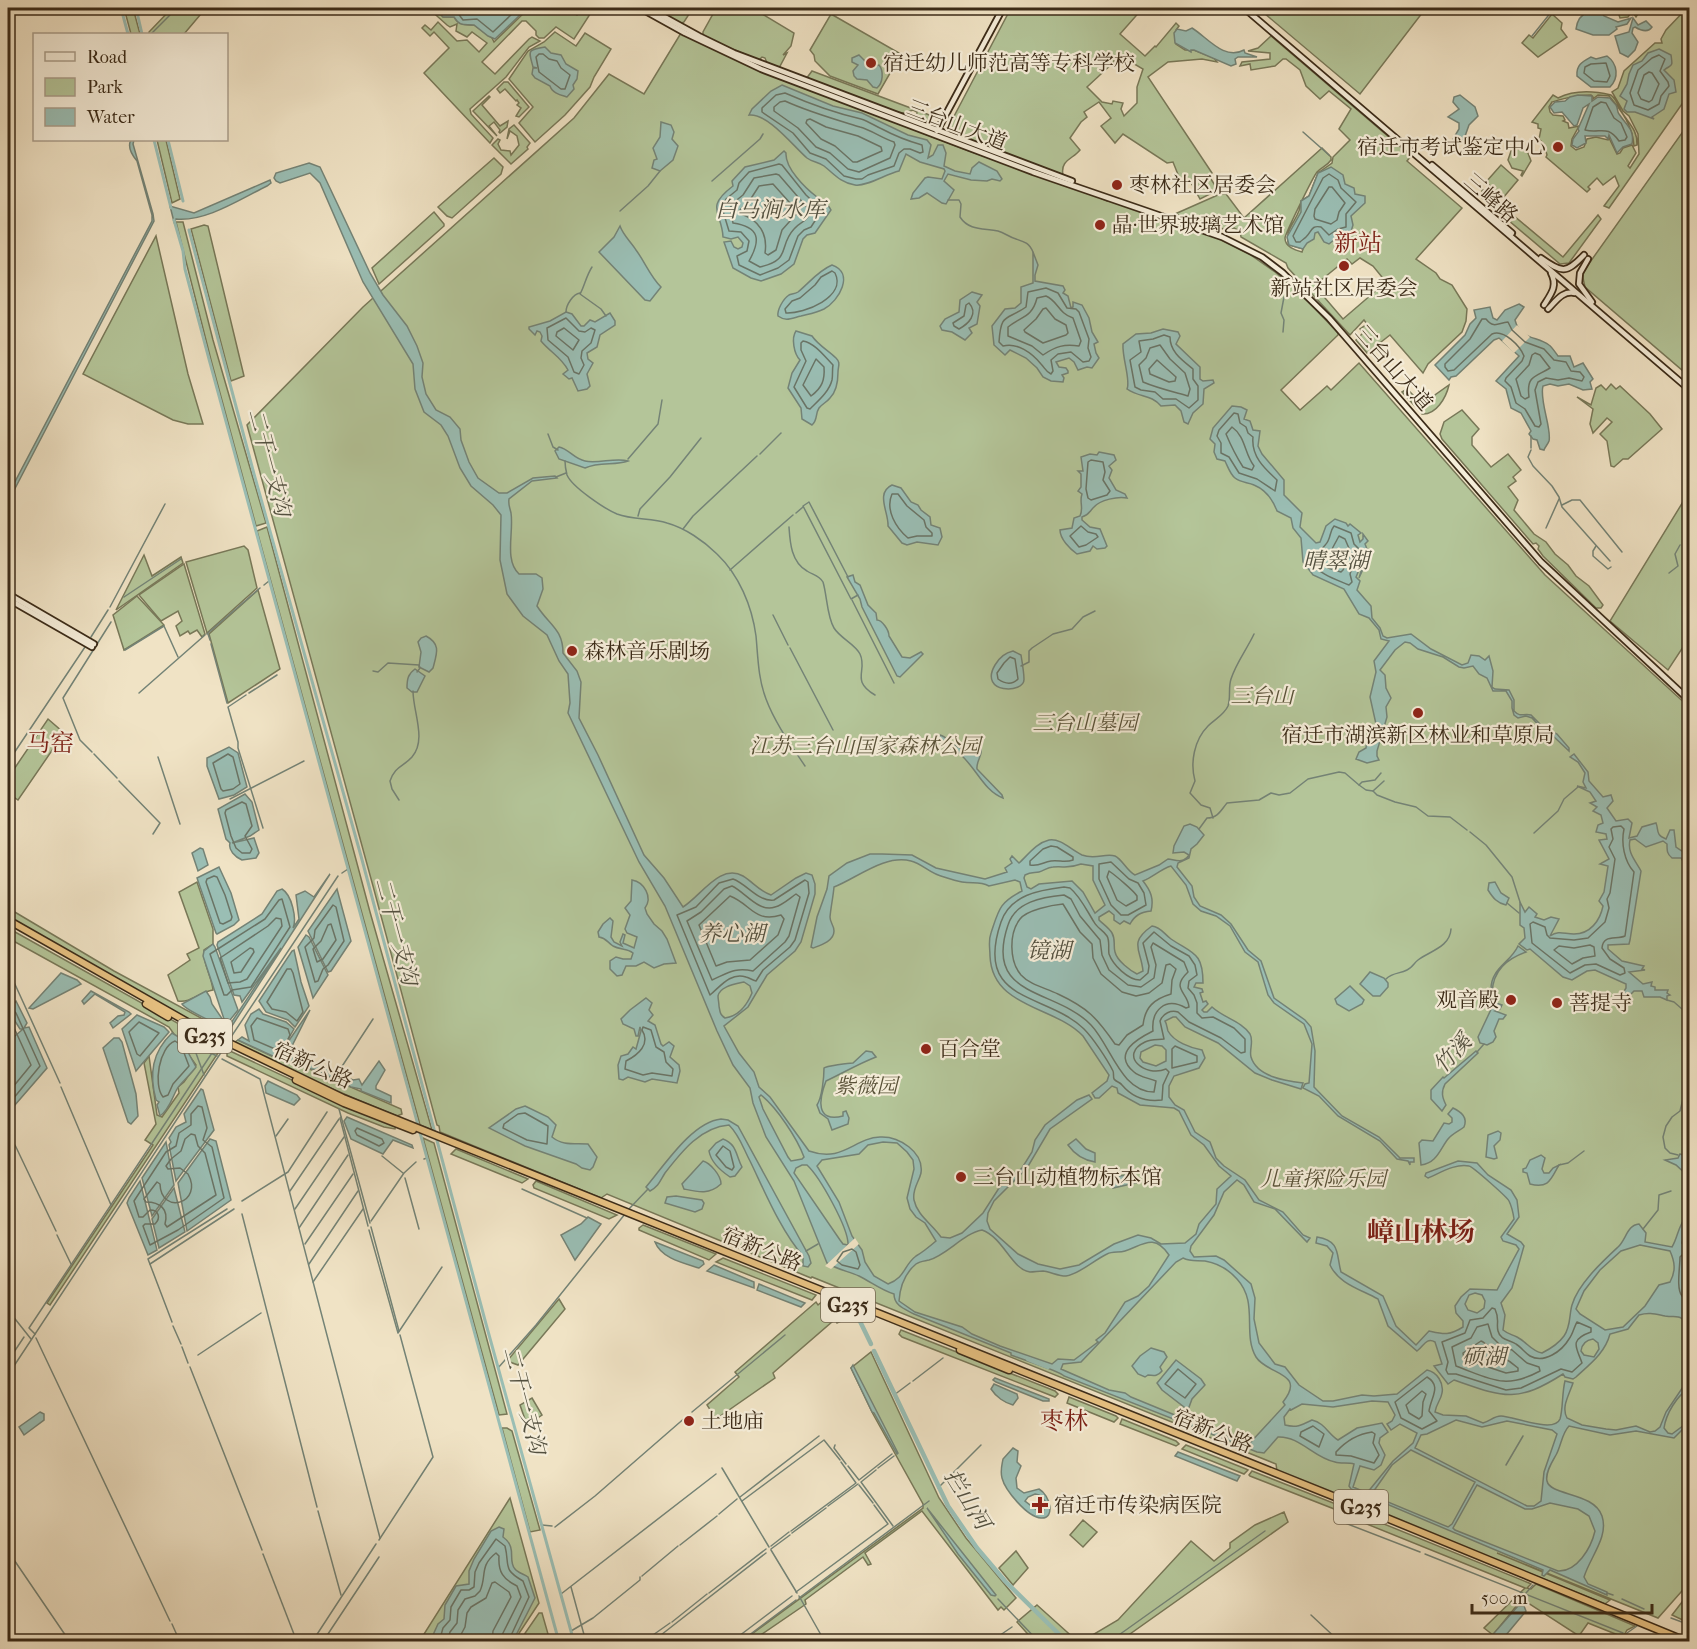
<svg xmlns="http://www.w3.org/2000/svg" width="1697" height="1649" viewBox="0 0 1697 1649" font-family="'IM FELL French Canon','Noto Serif SC',serif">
  <rect width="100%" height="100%" fill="#f0e3c5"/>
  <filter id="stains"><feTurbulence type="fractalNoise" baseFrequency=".00333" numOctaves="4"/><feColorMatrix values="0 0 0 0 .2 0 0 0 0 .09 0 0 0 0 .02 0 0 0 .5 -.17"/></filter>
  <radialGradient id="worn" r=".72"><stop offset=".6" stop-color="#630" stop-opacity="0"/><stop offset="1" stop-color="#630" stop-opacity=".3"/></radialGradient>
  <g fill="#b4c599" stroke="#787858" stroke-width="1.5" fill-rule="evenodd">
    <polygon points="124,8 133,8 140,34 131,34"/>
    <polygon points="172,8 206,8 184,34 149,34 149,32"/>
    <path d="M428 8 438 11 443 17H454C459 25 466 25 474 25L492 38 494 42 529 8H575L572 12 577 15 582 8H594L574 39 556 27 544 38H539L536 35V31L526 21H522L482 62 495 74 529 39 532 37 540 41 529 47 506 77 470 109 471 114 493 138 490 143 424 73 449 48 434 32 430 36 422 28 425 25 431 30 438 22 457 41 467 40 479 52 487 43 472 32 467 37 456 31 457 24 450 27 447 25Z"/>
    <polygon points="656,8 693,8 684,22 680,24"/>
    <polygon points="706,8 754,8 757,11 794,33 791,46 783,55 787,53 779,68 767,63 765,58 762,57 759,60 703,37 703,32 714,12"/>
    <path d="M1011 8H1089L1094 11 1097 8H1129L1131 9 1143 8 1120 34 1145 56 1155 46 1156 47 1176 23 1179 26 1176 30V44L1185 50H1194L1214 58 1217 62 1202 59 1168 62 1148 77 1212 173 1209 176 1218 190 1200 199 1189 179 1181 182 1173 162 1167 163 1123 134 1115 143 1101 126 1111 118 1099 102 1084 112 1087 117 1081 122 1070 138 1080 150C1073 159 1060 160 1063 175L951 133 948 131 951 122ZM1114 59 1131 62 1143 69 1137 87V103L1124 116 1121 109 1123 103 1113 101 1112 104 1102 102 1087 87 1114 62Z"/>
    <polygon points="1258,8 1426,8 1360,94"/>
    <polygon points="1590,8 1642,8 1636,17 1632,11 1628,17 1620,18 1618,12 1613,10"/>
    <path d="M1687 8H1689V94L1609 208 1604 206 1619 186 1615 176 1603 185 1597 178 1588 187 1590 189 1587 192 1546 157 1547 155 1544 144 1539 139 1541 129 1538 128V124L1532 122 1553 95 1558 98C1574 90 1594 91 1611 95 1616 99 1618 105 1621 111 1628 123 1638 130 1637 145L1634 146C1633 127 1622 111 1609 96L1598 95 1593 99V97L1591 95C1576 95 1566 98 1552 102L1549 107 1550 112 1553 115 1563 116 1565 120 1563 121 1568 123 1569 128 1579 126 1572 139 1571 146 1576 150 1584 147 1587 139 1596 137 1608 140 1609 138 1617 154 1620 153 1623 148 1632 145 1636 153 1628 166 1630 168 1639 154 1638 134 1629 116 1623 111 1612 92 1618 88 1624 71 1655 43H1662L1661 39 1666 30Z"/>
    <polygon points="831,14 899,53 900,56 878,94 830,76 815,61 814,55 810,50"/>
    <polygon points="1552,14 1562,23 1561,29 1567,37 1538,57 1522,43 1529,35 1533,38"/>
    <polygon points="555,32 576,46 585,33 611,49 594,77 590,87 565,115 535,142 519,123 533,107 509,79 528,51 544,42"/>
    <polygon points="681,33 765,72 969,151 1092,194 1107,201 1116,202 1210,234 1248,253 1275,272 1303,296 1338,333 1338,335 1281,390 1300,410 1327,386 1331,390 1359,363 1545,575 1689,707 1689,1583 1658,1618 1497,1553 1610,1600 1605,1604 1277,1471 1276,1464 812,1277 811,1278 607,1194 601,1198 440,1132 439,1126 437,1125 373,886 247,425 363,307 574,118 609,74 644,94"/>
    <path d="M1271 36 1411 156 1407 161 1462 208 1416 259 1436 273 1440 279 1452 285 1467 309 1466 321 1462 332 1428 364 1423 373 1390 335 1367 353 1356 340 1363 333 1360 329 1367 324 1364 320 1350 335 1288 268 1286 263 1241 237 1240 231 1234 228 1223 229 1175 214 1220 194H1226L1244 218 1322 148 1331 157V160C1327 166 1322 167 1317 172 1313 177 1285 234 1285 238 1285 247 1295 250 1302 252L1303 249 1289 245C1282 229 1302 217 1301 201L1309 196 1318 173 1332 163 1333 157 1350 140 1339 129 1351 109 1329 91 1320 99 1306 86 1300 70 1286 59H1283L1275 66 1251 70 1250 64 1240 66 1242 62 1270 59V53L1248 51 1258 48ZM1360 258 1373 266 1386 282 1343 319 1319 291 1324 285 1320 281 1347 259 1352 264Z"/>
    <polygon points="812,71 932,116 929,122 916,118 917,112 913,110 905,113 894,112 806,79"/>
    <polygon points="504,82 508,82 529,107 519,117 516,116 521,108 517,105 519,103 517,100 516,101 505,89 500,93 497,89"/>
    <polygon points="489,96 490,97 482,105 500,126 508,121 507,127 500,133 499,132 500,130 494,122 489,126 497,136 473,111"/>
    <polygon points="1689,123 1689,376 1585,287 1583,278 1583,272"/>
    <polygon points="514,125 530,143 527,147 528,149 511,164 492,145 498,139 500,140 498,144 501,150 510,151 511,155 519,145 517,136 510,131 507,139 509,129"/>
    <polygon points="157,140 166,140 180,199 172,203"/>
    <polygon points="1521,148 1528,153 1531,161 1522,176 1521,175 1523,171 1512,168 1508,160 1511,151"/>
    <polygon points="494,158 503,167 501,174 452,218 447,216 438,207"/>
    <polygon points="1501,165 1518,180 1503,198 1486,182"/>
    <polygon points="1482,189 1563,257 1598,215 1601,219 1569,263 1560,264 1482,198"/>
    <polygon points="434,212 444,224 444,226 379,284 372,268"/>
    <polygon points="176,222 183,222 213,340 266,523 256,526 211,360"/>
    <polygon points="204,225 208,226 244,376 231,381 191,229"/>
    <polygon points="156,236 188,374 203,424 188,424 173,420 83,374"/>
    <polygon points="1611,384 1616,389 1620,386 1650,414 1662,429 1628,459 1623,459 1614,467 1611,466 1607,441 1600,434 1612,422 1607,418 1593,433 1590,424 1593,409 1577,397 1591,405 1596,388 1601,385 1606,390"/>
    <path d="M1449 385C1446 398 1436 415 1422 414L1402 392 1407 389 1422 404Z"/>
    <polygon points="1462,410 1479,429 1472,437 1472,445 1491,467 1508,454 1521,470 1513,477 1516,481 1508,487 1518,500 1514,510 1534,534 1546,542 1555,554 1568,565 1576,576 1589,586 1603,605 1601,608 1596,608 1543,556 1538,549 1539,546 1536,543 1533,544 1442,439 1440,434 1444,422"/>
    <polygon points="1689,492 1689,638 1668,670 1610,621"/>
    <polygon points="267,527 370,912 432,1130 420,1125 257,531"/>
    <polygon points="244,546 248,550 257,588 207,633 186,562"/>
    <polygon points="144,555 152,576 181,557 183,563 116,610"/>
    <polygon points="184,564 205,634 202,637 197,630 190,634 188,631 180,636 176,626 182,621 178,611 161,621 139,595"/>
    <polygon points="258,590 280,669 228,703 209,634"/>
    <polygon points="137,596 164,625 124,650 113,615"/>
    <polygon points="48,719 64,733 18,800 8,793 8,778"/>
    <path d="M197 882 213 929V944L204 950C202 962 212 977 213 990 199 992 191 1003 178 1001L168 975 190 960 187 954 199 948 179 892Z"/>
    <polygon points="8,908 114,971 225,1031 228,1035 224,1038 193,1022 8,917"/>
    <polygon points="8,928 220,1047 215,1051 218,1053 50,1305 47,1303 153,1145 145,1140 156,1124 144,1063 149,1056 157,1115 162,1117 179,1093 178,1087 184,1082 196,1065 169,1027 8,938"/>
    <path d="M238 1040 278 1059 289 1060 401 1109 402 1114 397 1116C342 1094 288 1070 235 1042Z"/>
    <polygon points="230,1051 341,1103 396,1125 395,1129 384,1127 348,1113 227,1056 227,1052"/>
    <polygon points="423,1138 434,1143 507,1414 499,1415"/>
    <polygon points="456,1149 528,1179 522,1183 451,1154"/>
    <polygon points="536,1181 617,1215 609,1219 534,1188 533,1185"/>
    <polygon points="643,1225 716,1254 709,1260 639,1230 639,1228"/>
    <polygon points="723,1258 816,1295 812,1300 716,1262"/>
    <polygon points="559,1299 565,1309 518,1365 507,1361"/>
    <polygon points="825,1299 833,1305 834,1302 854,1310 854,1315 837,1323 829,1305 826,1307 833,1321 773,1373 775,1378 716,1419 707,1405 739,1377 735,1372 816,1302 818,1305"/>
    <polygon points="901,1330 1055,1391 1058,1394 1055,1397 902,1337 899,1334"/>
    <polygon points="871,1352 939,1498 966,1538 1016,1598 1004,1610 1001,1607 998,1610 922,1511 865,1553 871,1564 868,1565 863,1557 805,1600 806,1604 752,1641 741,1642 923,1508 923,1504 873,1414 851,1368"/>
    <polygon points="1069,1397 1116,1416 1118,1418 1114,1422 1067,1403"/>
    <polygon points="532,1398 542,1415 527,1425 520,1405"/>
    <polygon points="1122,1419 1176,1441 1179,1444 1176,1446 1120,1424"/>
    <polygon points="502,1428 507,1428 512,1431 540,1530 530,1532"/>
    <polygon points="1186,1445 1246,1469 1248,1470 1244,1474 1182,1449"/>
    <polygon points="1252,1471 1346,1508 1342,1512 1250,1476 1249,1475"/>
    <polygon points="510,1498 539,1603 514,1641 419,1642"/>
    <polygon points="1352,1511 1529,1583 1531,1584 1527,1588 1531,1589 1536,1584 1635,1626 1627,1630 1623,1637 1588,1623 1579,1636 1522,1599 1493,1635 1484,1628 1525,1588 1347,1516"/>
    <polygon points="1284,1512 1288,1522 1120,1641 1095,1641 1089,1637 1118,1620 1191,1541 1214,1561 1230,1548 1230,1543 1255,1525"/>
    <polygon points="1083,1520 1097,1532 1083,1547 1070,1535"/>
    <polygon points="1016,1551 1028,1568 1013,1585 999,1568"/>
    <polygon points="1689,1593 1688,1609 1689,1623 1672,1615"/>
    <polygon points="1037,1605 1077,1641 1034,1641 1017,1622"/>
    <polygon points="539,1613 542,1613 550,1641 519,1642"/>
  </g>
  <g fill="#9abeb4" stroke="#748376" stroke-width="1.5" fill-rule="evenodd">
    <path d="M429 8H521L520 15 495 39 488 36 474 25C464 24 460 27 454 17H443L438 12Z"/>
    <path d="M1582 8H1586L1598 14 1602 13 1604 16 1618 22 1631 18 1627 24 1616 27 1617 29 1609 35H1593L1576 29C1577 21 1580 15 1588 12Z"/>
    <path d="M1633 18 1638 25 1646 21 1652 27C1648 33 1640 30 1635 27L1633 28 1632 33 1638 42 1635 50 1628 57 1620 53 1615 36 1629 32Z"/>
    <path d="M1192 28C1207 37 1224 61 1244 50L1245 53 1257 57H1238L1235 59 1236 64 1231 66 1194 50H1191V52L1175 43 1174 33 1177 29 1186 31Z"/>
    <path d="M545 47 551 53 561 55 566 64 578 71 577 79 573 85 574 89 567 97C561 95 552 93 550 86L535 78 532 74 533 68H537L533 67C529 51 526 50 545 47Z"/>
    <path d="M1659 49 1671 55C1673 68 1672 64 1664 70L1674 80 1676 92 1669 94 1664 109 1652 117 1654 119 1635 112H1627L1624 109 1627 101 1620 96 1627 84 1629 74 1633 65 1642 61 1648 53Z"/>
    <path d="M859 55 871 67 879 65C884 71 883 83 877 88L873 87 867 80 857 79 854 76 853 71 858 65 852 62V58Z"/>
    <path d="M1607 56C1618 64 1619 78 1610 87H1591L1577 76C1576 65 1582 62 1591 57L1596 59Z"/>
    <path d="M782 85 833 106 862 113 908 135 927 140 931 145 928 158 933 155 938 145H943L946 153 944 166 955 171 970 174 972 168 979 162 997 171 1002 179 1000 181 992 179 987 181 971 180 948 174 944 181 954 190 946 204 942 203 927 193 919 198 911 199 913 193 925 178 928 177 942 179 945 171 944 169 920 162 906 154 899 171C886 174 866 187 855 185 841 183 834 174 824 166 819 162 812 162 807 158 794 147 768 113 749 115L752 109 771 91Z"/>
    <polygon points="1460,95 1475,107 1478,116 1469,125 1464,139 1458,144 1454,142 1453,139 1459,129 1459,123 1448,117 1459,109 1453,102 1454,97"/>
    <path d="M1578 95 1592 96V101L1598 97 1610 98C1611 100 1614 103 1616 105 1618 108 1617 112 1619 114 1626 125 1635 129 1632 144L1623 147 1617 153 1609 135 1608 139 1605 136H1585L1586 143 1577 148 1572 145 1573 139 1579 131 1578 129 1589 104 1583 108 1577 125 1574 126 1562 112 1554 113 1550 107 1555 102 1565 101 1570 97Z"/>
    <polygon points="661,122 671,125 674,132 672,139 678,146 673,160 660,171 652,168 654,160 657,159 653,148 660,137"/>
    <path d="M131 140H134L133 144 153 214 154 221 8 502V495L152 221V215L137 161C132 155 127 147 131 140Z"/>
    <path d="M784 151 786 153C785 168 805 188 817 197 822 202 828 203 831 210L815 233 807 235 803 239 794 264 781 274 761 281 751 278 733 268 724 242 731 241 734 247 738 249 742 247 743 243 738 237 731 239 723 237C722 212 704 208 733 186L732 181 745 167 774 160Z"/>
    <path d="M309 163 320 167 370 273 383 295 407 326 417 346 423 363 422 377 426 394 436 410 450 417 460 429 461 440 469 462 478 478 499 493H507L533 478 555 476 557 478 532 481 509 499C508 505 510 508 511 513 514 532 504 560 519 574H536L542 578 543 589 537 606C549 625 563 629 563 653L577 671 581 682 579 718 598 755 644 855 664 878 683 907C701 896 720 863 743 876 753 882 759 891 771 895L796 878 806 873 812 875 815 884V894L801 942 795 951 767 975 748 1007 724 1026 739 1053 754 1072 759 1087 770 1097 809 1151C843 1163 854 1138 880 1137 899 1136 924 1152 921 1173 919 1182 912 1189 914 1200 917 1215 932 1224 941 1237L950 1238 962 1233 983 1213 999 1188 1022 1168 1032 1152 1035 1140 1045 1125 1077 1100 1089 1095 1092 1099 1050 1129 1027 1168 994 1201 988 1213 987 1221 990 1229 1018 1254 1038 1264 1060 1269 1079 1265 1114 1244 1138 1235 1151 1238 1161 1244 1185 1243 1196 1234 1199 1224 1216 1204 1217 1189 1231 1176 1219 1166 1204 1145 1191 1135 1179 1111 1174 1108 1140 1105 1118 1093 1117 1088 1112 1086 1099 1098H1095L1092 1093 1107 1081 1109 1075 1083 1036C1055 1006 992 1008 990 956 990 948 988 941 991 933 999 909 999 903 1022 891L1020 882 1015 880 989 886C979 881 973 884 962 882 956 881 950 879 944 877 930 874 923 864 911 861 885 854 857 878 834 887 833 898 831 906 830 917 830 923 834 925 834 931 834 941 821 945 813 948L811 947 817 917 827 889 829 876 847 863 870 854H882L912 855 936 868 985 879 1007 872 1005 868 1012 863 1010 859 1012 856 1019 863C1028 855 1036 843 1049 840 1061 838 1071 850 1082 855 1095 860 1105 853 1115 856 1122 859 1127 871 1135 875L1159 865 1168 859C1176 860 1183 864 1189 855L1184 852 1173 853 1174 846 1184 826 1190 824 1197 827 1204 835 1197 844 1191 849 1189 858 1178 863 1177 867 1192 886 1194 897 1200 906 1221 915 1231 924 1248 950 1261 961 1274 998 1305 1020 1311 1027 1315 1051 1314 1087 1342 1116 1379 1137 1400 1158H1414V1162H1410V1165L1408 1161 1397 1159 1380 1141 1338 1116 1319 1096 1303 1088 1305 1084 1309 1083 1312 1044 1304 1024 1274 1003 1268 995 1258 962 1245 952 1230 926 1216 916 1201 911 1193 904 1186 885 1171 866C1161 869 1153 877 1143 881 1151 891 1154 899 1151 911 1141 912 1135 915 1130 924L1124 921 1120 924 1114 920V915L1109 911 1099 917V920C1103 924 1109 928 1112 933 1116 940 1113 945 1115 952 1117 961 1131 971 1137 974L1143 971C1141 949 1128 943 1152 926 1161 927 1164 934 1171 939 1193 954 1203 952 1203 983H1196L1194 987 1202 989 1203 992 1200 993 1203 1002 1206 1001 1208 1004 1202 1010 1204 1012H1207L1212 1007C1224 1018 1241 1021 1250 1034 1254 1041 1249 1050 1251 1057 1257 1077 1286 1081 1303 1083L1301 1089 1272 1080 1255 1073 1218 1043 1185 1027 1176 1017H1173L1165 1021C1167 1024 1167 1028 1168 1031 1174 1042 1191 1048 1202 1050L1205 1058 1199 1068 1174 1076 1169 1086V1097L1175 1105 1184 1110 1195 1132 1210 1142 1216 1158 1224 1166 1245 1180 1259 1200 1283 1212 1303 1235 1310 1238 1307 1242 1275 1209 1254 1202 1244 1185 1237 1180 1224 1192 1214 1215 1191 1246 1190 1251 1194 1257 1216 1256 1224 1260 1251 1284 1255 1298 1254 1319 1259 1343 1275 1364 1285 1367 1299 1385 1323 1401H1333L1362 1395 1374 1396 1397 1394 1427 1370C1437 1372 1444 1383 1442 1393 1441 1400 1436 1404 1435 1412L1443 1415 1466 1416 1483 1423C1490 1421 1494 1416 1501 1416 1513 1416 1554 1434 1560 1419 1563 1410 1562 1392 1565 1381L1573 1383C1569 1395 1561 1407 1567 1418L1582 1425 1606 1429 1616 1430 1636 1426 1650 1432 1655 1431 1660 1427 1666 1412 1689 1378V1389C1677 1395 1666 1414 1664 1428L1668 1433 1672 1434 1687 1423 1689 1424V1428L1683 1429 1674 1438 1636 1431 1610 1435 1569 1426C1562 1433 1561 1446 1556 1455 1552 1462 1545 1473 1547 1481 1550 1496 1594 1492 1602 1516 1609 1537 1590 1557 1584 1577L1588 1584 1607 1592V1595L1550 1570 1544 1576 1542 1575 1543 1570 1351 1489 1349 1486 1354 1464C1348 1462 1341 1464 1335 1462 1314 1458 1300 1436 1278 1437L1264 1453 1257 1452 1064 1376C1060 1371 1021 1359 1011 1355V1353L914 1314C905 1309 894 1306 894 1294 881 1290 871 1282 859 1276 848 1271 838 1270 827 1263L794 1181 766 1137 753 1103 750 1088 733 1065 717 1031 665 906 639 862 568 713 570 703 568 674 559 661 547 635 523 616 507 594 500 560 501 515 493 505 471 486 460 468 448 436 441 425 424 412 415 389 413 364 363 282 320 183 310 173 280 183 276 181 274 178 276 173ZM1081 864 1093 866V880L1105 905 1095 913 1083 892 1072 881 1039 884 1031 889 1027 887 1024 878 1025 875C1031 872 1034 873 1039 872 1044 871 1047 867 1053 867 1065 866 1068 869 1081 864ZM744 982 750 986 752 993C747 1005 739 1016 725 1018 720 1015 720 1012 719 1006 719 1003 718 999 718 996 720 986 736 984 744 982ZM1155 1045 1162 1046 1166 1050V1061L1156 1066 1143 1062 1140 1058 1141 1052ZM761 1095C777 1108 797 1138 804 1157L802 1159 791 1161 788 1157 763 1109 759 1097ZM883 1142 897 1143 907 1152 913 1160 914 1169 907 1198 910 1209 916 1217 925 1223 936 1241C929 1247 923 1252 916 1256 903 1266 906 1277 888 1284L874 1276 865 1262 862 1250 852 1236 839 1202 817 1166 822 1160 859 1154 868 1145ZM802 1165H807C820 1177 849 1229 848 1245L843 1244 840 1240 794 1173 796 1168ZM982 1230C1004 1238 1011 1269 1030 1272 1034 1272 1039 1271 1043 1271 1051 1272 1058 1276 1066 1276 1080 1274 1094 1260 1107 1254 1113 1251 1119 1253 1125 1251 1143 1245 1154 1233 1169 1255L1149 1286 1138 1296 1125 1302 1105 1333 1096 1340 1098 1342 1074 1360 1058 1359 1052 1364 1000 1346 972 1334 962 1327 915 1312 899 1301C900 1287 904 1274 916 1264 920 1261 925 1261 929 1260 947 1255 964 1233 982 1230ZM1183 1258C1191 1262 1197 1260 1205 1261 1217 1263 1229 1270 1237 1279 1259 1303 1242 1333 1256 1357 1267 1375 1307 1372 1283 1402L1285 1405 1249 1444 1243 1443 1131 1397 1125 1393 1109 1390 1061 1369 1063 1364 1081 1362 1176 1262ZM1372 1401 1388 1402 1395 1415 1392 1421 1387 1424 1391 1430 1400 1424 1417 1433 1413 1443 1393 1461 1367 1493 1353 1487 1360 1466 1374 1470 1381 1465 1385 1455 1379 1443 1380 1438 1388 1432 1382 1423 1357 1428 1338 1440C1328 1434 1325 1423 1312 1420 1302 1425 1297 1428 1285 1425L1284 1417 1290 1409 1291 1410 1302 1404 1333 1407ZM1456 1420 1482 1427 1507 1421 1552 1430 1557 1434 1544 1472 1541 1501 1534 1506H1527L1415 1448 1421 1435 1427 1434ZM1411 1450 1475 1482 1452 1524 1448 1527 1371 1495 1392 1465ZM1477 1485 1525 1509H1532L1550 1503 1578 1509 1589 1516 1595 1531C1591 1548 1577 1572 1558 1571L1455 1530 1453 1528Z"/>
    <polygon points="1331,167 1343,175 1345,184 1354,188 1355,194 1365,196 1365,203 1351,216 1353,225 1350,235 1341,234 1329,244 1324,242 1318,232 1315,233 1314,239 1307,243 1303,249 1289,245 1287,237 1301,212 1301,201 1309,196 1318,173"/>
    <path d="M270 180 271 183 267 186C240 199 206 222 176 219L174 222 170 206 194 213Z"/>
    <path d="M620 226C623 235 631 242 636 250 645 262 650 276 661 287L650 301 645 300 599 252 614 237Z"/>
    <polygon points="1033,252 1038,265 1035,275 1035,281 1063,286 1065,290 1063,293 1068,296 1071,308 1073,307 1073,302 1082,305 1089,318 1092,332 1098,342 1094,344 1096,353 1099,358 1092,368 1087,367 1078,370 1074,362 1069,358 1056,362 1059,367 1066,368 1068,371 1068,373 1062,375 1064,378 1063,382 1051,381 1043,377 1037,368 1026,358 1010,350 1005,355 994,345 992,326 1005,309 1015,308 1021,303 1021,287 1033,283"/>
    <path d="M832 265C855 273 839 301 824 309 816 313 809 314 801 316 792 318 786 322 778 316 777 310 783 299 789 295 791 294 795 294 798 292 810 282 818 271 832 265Z"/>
    <polygon points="972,292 982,295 977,302 980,306 977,324 969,328 972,333 965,340 952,332 942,330 940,326 945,319 959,312 960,300"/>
    <path d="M1519 304 1524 307 1515 320C1520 340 1537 336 1549 345 1552 347 1555 352 1558 356H1570L1574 367 1583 363 1593 379 1590 382 1592 389 1583 390 1569 384 1558 386 1550 384 1543 386C1539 400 1552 429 1549 441 1548 444 1545 447 1544 450L1540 449 1537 440 1533 439 1529 434 1531 431 1521 413 1511 408 1506 389 1496 381 1519 356 1499 338 1494 340 1456 376 1451 377 1449 380 1435 365 1465 335 1470 324 1476 318 1474 310 1490 307 1493 318 1497 320 1505 310Z"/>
    <path d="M566 312 572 314 581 326H584L590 320 595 322 610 313 615 321V325L600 335 597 347 587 353 588 359 593 363 587 374 590 386 587 389 578 391 572 378 569 379 563 374 568 370C561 357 550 352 541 341L542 336 540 332 537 331 535 335 529 329V327L550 321Z"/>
    <path d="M1163 329 1178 332 1180 336 1176 344 1200 367V379L1203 381 1213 380 1214 383 1204 389 1203 404 1193 413 1188 424 1184 422 1181 411 1175 405 1161 406C1151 394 1140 398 1127 389 1131 381 1122 358 1123 344L1136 334 1151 333Z"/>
    <path d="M796 331 812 336C818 345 829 351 836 358 841 363 838 366 838 372 838 381 837 391 830 398 827 402 822 404 819 408 815 414 818 420 812 425L802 419 801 408 788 388 792 373 800 360C794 354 791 338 796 331Z"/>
    <path d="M1232 406 1241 407 1247 410 1244 419 1250 421 1253 430 1260 431 1258 446 1262 454 1284 480V495L1302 513 1300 527 1316 543 1320 542 1326 526 1335 519 1346 523 1348 526 1350 524 1361 533 1358 535 1360 542 1363 539V534L1368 541 1365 544 1367 549 1370 550V555L1367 551 1365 553 1363 559 1365 560 1368 558 1359 578 1363 565 1362 563 1356 577 1360 581 1357 590 1371 606 1372 618 1380 628 1383 636 1387 638 1411 634 1431 649 1462 665 1468 663 1471 655 1479 656 1485 660 1489 656 1493 671 1492 687 1495 689 1509 690 1514 700V711C1521 718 1523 713 1531 715L1542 726 1557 734 1569 748V751L1552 735 1542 729 1532 718 1526 716 1518 718 1514 715 1512 708V701L1506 691H1493L1487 678 1479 674 1473 666 1464 668 1459 667 1443 657 1418 649 1410 643 1405 642 1395 650 1380 670 1385 675 1386 688 1391 698 1386 707 1387 717 1377 751V756L1379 760 1367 763 1356 759 1359 752 1366 748 1367 739 1376 724 1370 697 1376 672 1374 661 1389 641 1381 639 1379 630 1369 618 1359 614 1344 589 1313 575 1303 562 1301 538 1293 528 1291 518 1277 511C1273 500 1266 490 1254 485 1248 482 1241 483 1235 478 1230 474 1228 467 1225 461L1217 459 1214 452 1215 444 1210 439 1213 428Z"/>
    <path d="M559 447C569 449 574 459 585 461 598 464 616 457 628 461 615 466 600 461 585 468L559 459 555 451Z"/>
    <path d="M1099 452 1114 455 1116 460 1109 466 1112 470 1109 478 1116 490 1125 494 1127 498C1118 496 1100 500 1094 507 1089 512 1089 515 1082 517V520L1090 527 1100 529 1107 546 1105 548 1097 549 1093 546 1090 551 1077 554C1070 549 1060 539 1060 530L1072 528 1074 518 1080 516C1084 508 1079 502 1082 494L1078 491 1081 487V474L1078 471H1083L1081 457 1090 454 1097 455Z"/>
    <path d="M892 485 901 488 911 502 918 505 921 510 930 517 931 525 940 528 942 537 938 545 917 542 907 545 902 543 888 526C889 513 875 493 892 485Z"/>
    <path d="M853 575 855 582 860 585 868 605 876 613 877 620C882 620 889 630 889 636L902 657 910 658 921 652 923 654 900 677 897 676 862 607 860 599 847 577Z"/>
    <path d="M426 636C441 644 437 653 433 668L429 672 419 667 421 652 418 642 421 638Z"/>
    <path d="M1013 651 1021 655C1022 661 1024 673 1024 679 1025 694 978 694 995 665 999 658 1004 653 1013 651Z"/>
    <path d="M415 669 425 676 417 692H412L407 688C407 679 408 674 415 669Z"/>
    <path d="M940 735C948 737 952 746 961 748 967 750 974 746 981 748 983 755 976 761 977 769L1002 795 1003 798C984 791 976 768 961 755 953 747 942 745 935 736Z"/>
    <polygon points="229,747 238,753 247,787 234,795 219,799 207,766 207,758"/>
    <path d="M1574 754 1588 772 1589 781 1603 797 1611 795 1613 801 1607 808 1616 821 1628 819 1632 823 1629 838 1637 836 1642 827 1656 823C1659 830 1655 835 1666 839L1670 830H1674L1676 847 1689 856V866L1686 867 1681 858H1672C1667 854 1667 851 1667 844L1663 841 1646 847 1635 839 1630 840C1627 853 1636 861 1641 871L1630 940 1629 944 1608 945V949L1622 961 1644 966 1642 969 1645 970 1629 972 1643 984 1652 982 1651 986 1655 987V990H1668L1667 993 1670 995 1667 996V1000L1660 997H1644L1642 991H1634L1629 996 1623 993 1626 988V984L1595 970 1587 971 1572 980 1563 977 1530 949 1527 950 1519 944 1525 938 1524 928 1520 925V902L1525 912 1529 907 1537 914 1535 917 1544 920 1551 917 1559 919 1550 936C1559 930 1564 934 1574 934 1590 934 1600 921 1603 906L1599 901 1604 892 1608 866 1600 864 1609 859 1599 840 1607 839 1606 834 1596 832 1598 825 1603 823 1601 815 1593 811 1597 807 1590 803 1596 801 1590 792 1577 786 1586 788 1583 782 1585 773 1578 762 1570 757Z"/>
    <path d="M245 794 252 802 259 830 250 836 232 843 254 838 259 853 256 858 242 860C235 857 228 850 230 843L226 839 218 809Z"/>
    <polygon points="200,848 203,849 208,865 198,871 192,853"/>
    <polygon points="219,867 231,893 239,920 234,925 217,934 216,933 197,878"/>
    <path d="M330 874 230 1029H227L281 948 242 1002 240 996 234 995 217 945 218 942 262 914 277 891 282 889C292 895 297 919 293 928L299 919 296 895 305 891 314 897Z"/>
    <path d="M632 880C644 882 653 897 645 908L647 914 654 924 662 931 667 939 676 963 664 964 654 968 644 962 636 966H626L622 975 617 976 610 969V961L616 957 623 959H631L633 953C627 948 620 950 613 946 607 942 606 938 599 937L598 932 603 924 610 918 613 921 611 937 614 942 622 946 620 942 623 934 625 935 623 943 634 948 637 937 627 933 625 929 630 915 625 908 631 901Z"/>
    <path d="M1495 882 1501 893 1509 898 1506 905C1497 903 1493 898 1488 890L1489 883Z"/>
    <polygon points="337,889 351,941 331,971 328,972 308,931"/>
    <polygon points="306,935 309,937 328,975 313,998 298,947"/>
    <polygon points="213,944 215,947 238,1010 226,1025 203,956 204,951"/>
    <path d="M1518 946 1526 952C1507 959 1493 970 1492 993L1496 998V1003L1502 1005 1500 1009 1495 1011 1506 1015 1503 1019H1499L1494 1031 1496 1037 1493 1042 1487 1045 1480 1043 1478 1037 1494 1003C1494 998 1491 995 1491 989 1491 968 1511 962 1518 946Z"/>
    <polygon points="294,950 301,982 309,1006 295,1027 288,1020 266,1012 259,1001 292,951"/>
    <polygon points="1370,972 1384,978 1388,983 1388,987 1380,996 1373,996 1360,984"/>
    <polygon points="61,973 77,980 81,984 33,1009 29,1008"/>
    <polygon points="1350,986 1364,1000 1362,1004 1349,1011 1337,1004 1335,999"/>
    <polygon points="91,991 129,1012 131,1014 113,1028 110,1023 118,1016 124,1015 125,1012 95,994 84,1004 82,1001"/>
    <path d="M206 991 210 997 212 1004 223 1020V1022L219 1025C211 1021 187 1011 182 1004Z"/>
    <polygon points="646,998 652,1003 649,1010 653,1015 648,1021 655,1025 661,1044 663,1046 669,1042 674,1046 670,1057 679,1065 680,1071 677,1083 652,1079 645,1082 628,1077 623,1080 619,1079 618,1065 621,1056 628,1054 633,1047 636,1049 641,1031 640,1027 638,1036 636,1036 634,1029 623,1024 621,1019 630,1010"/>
    <polygon points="16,1001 27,1023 24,1028 29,1027 47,1068 8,1113 8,1067 11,1064 8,1066 8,1042 23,1029 20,1029 8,1010 9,1005"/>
    <polygon points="259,1009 263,1014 286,1022 294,1029 279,1055 310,1010 290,1050 322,1067 326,1067 329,1063 332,1071 353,1080 359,1079 362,1085 379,1061 385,1070 376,1086 376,1089 391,1096 391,1103 361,1091 361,1089 351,1087 321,1073 320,1071 302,1067 289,1060 279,1059 238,1040 242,1037 249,1041 245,1025 251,1014"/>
    <polygon points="137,1015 164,1027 169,1032 136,1071 122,1029"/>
    <path d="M172 1033 187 1042 189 1054 196 1067C192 1073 179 1085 177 1089 172 1098 169 1110 160 1116L157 1105 159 1102 156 1100C149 1074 152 1052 172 1033Z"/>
    <polygon points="114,1038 119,1038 122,1042 136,1094 138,1116 131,1124 128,1122 103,1048"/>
    <path d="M866 1051 872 1052 876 1057C858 1064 843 1073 826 1081 819 1099 815 1123 843 1116V1112L846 1111 849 1118 848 1124 832 1130 828 1119 820 1113 817 1105C822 1097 824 1078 824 1068 826 1066 849 1063 853 1063Z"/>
    <path d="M1476 1051 1478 1053 1445 1084C1441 1092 1442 1097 1446 1105L1442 1111 1431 1099V1090L1443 1077 1444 1078Z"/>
    <polygon points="268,1081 297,1095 300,1099 294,1105 266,1093 265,1086"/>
    <polygon points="201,1089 203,1090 214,1130 176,1181 169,1145 171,1142 169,1138 176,1127 186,1122 184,1114"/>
    <path d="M525 1106 548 1117 556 1125 552 1137C563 1146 575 1143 588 1144L597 1157 593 1167 590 1170 582 1168 576 1164 525 1146 489 1128 516 1109Z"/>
    <path d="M1453 1108C1461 1112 1468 1117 1464 1127 1459 1131 1453 1133 1448 1139 1440 1149 1437 1163 1421 1165L1419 1143 1422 1140 1433 1141 1444 1123 1449 1124 1452 1122V1118L1448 1114Z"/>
    <polygon points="347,1117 412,1145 413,1148 393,1140 383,1154 351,1139 344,1121"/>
    <path d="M721 1119 728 1120 738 1126 809 1256 811 1263 808 1267 803 1266V1256C781 1231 765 1192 750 1161 743 1148 740 1136 729 1125 701 1127 682 1151 665 1173 660 1181 659 1186 650 1191L646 1187C664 1166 692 1122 721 1119Z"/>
    <polygon points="1498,1131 1501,1133 1500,1140 1494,1146 1497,1158 1494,1159 1486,1157 1488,1135"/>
    <polygon points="210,1139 216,1141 231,1200 187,1231 178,1183"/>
    <path d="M723 1139C737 1144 736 1156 742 1167L735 1176 730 1177C721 1171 711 1163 709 1151L716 1143Z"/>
    <path d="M1076 1139 1086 1149 1095 1153V1162C1083 1160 1075 1155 1068 1145Z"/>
    <polygon points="166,1142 174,1185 152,1216 142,1178"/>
    <polygon points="1680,1154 1689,1157 1689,1177 1676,1165 1665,1160 1678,1158"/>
    <path d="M1541 1155 1545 1158 1542 1169 1544 1173H1549L1553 1168 1559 1165C1551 1178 1550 1189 1530 1184L1527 1173 1523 1172V1169L1526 1168 1530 1160Z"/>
    <path d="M703 1161C710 1163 721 1175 721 1184 709 1195 698 1192 684 1189L682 1184Z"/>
    <path d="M1458 1161 1477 1163 1488 1175 1511 1190 1517 1200 1519 1217 1507 1234 1521 1242 1524 1246 1512 1288 1501 1303 1505 1315 1503 1330C1508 1334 1511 1334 1517 1337 1527 1342 1531 1351 1542 1353 1550 1349 1559 1343 1564 1336 1571 1326 1569 1315 1572 1305 1578 1284 1603 1261 1618 1247 1626 1240 1627 1225 1639 1224L1646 1233 1645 1242 1672 1247C1678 1237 1678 1226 1686 1217H1689V1233L1683 1239 1682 1243 1689 1257V1329C1681 1313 1679 1318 1665 1316 1655 1314 1649 1312 1639 1315L1628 1329 1610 1334C1605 1353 1590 1364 1576 1377L1573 1379 1565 1377 1563 1374C1516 1404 1503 1397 1454 1380L1448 1384 1434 1366 1442 1364 1435 1342C1426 1337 1424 1346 1417 1351L1388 1326 1378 1299C1360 1289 1339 1284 1330 1265L1333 1253 1327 1246 1316 1243 1317 1237C1341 1241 1336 1254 1341 1272L1383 1296 1396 1326 1416 1345 1429 1331C1443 1334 1449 1336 1463 1327V1321L1456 1313 1455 1306 1461 1297 1470 1289 1497 1290 1519 1249 1516 1245 1503 1241 1501 1237 1514 1219C1513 1212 1512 1207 1509 1201 1507 1197 1472 1166 1469 1166 1456 1163 1440 1173 1428 1178L1425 1176 1426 1173ZM1640 1245 1670 1251C1675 1262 1676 1271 1670 1282L1659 1285 1645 1306 1623 1327 1605 1330 1580 1314 1576 1309 1584 1291 1600 1270 1621 1251ZM1475 1293 1482 1295 1485 1301 1484 1308 1477 1313 1468 1310 1465 1304 1469 1295ZM1593 1339 1598 1343 1599 1349 1594 1357 1584 1355 1581 1351C1582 1343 1586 1340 1593 1339Z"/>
    <polygon points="1135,1174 1136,1183 1113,1188 1111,1177"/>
    <polygon points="140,1181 157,1250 148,1255 127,1203 129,1198"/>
    <polygon points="174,1188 185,1232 159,1248 152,1219"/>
    <polygon points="676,1196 702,1200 704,1203 702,1209 695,1212 665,1203 667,1197"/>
    <polygon points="588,1217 601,1224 575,1260 561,1235 581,1224"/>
    <path d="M655 1242 703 1261 704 1264 699 1268C683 1263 661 1258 655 1242Z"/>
    <polygon points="714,1265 754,1282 754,1288 707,1271"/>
    <polygon points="759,1284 805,1303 801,1307 757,1290"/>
    <path d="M1151 1348 1164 1352 1167 1357 1160 1367 1162 1371C1158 1376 1155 1376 1148 1375L1145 1377 1138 1374 1132 1366 1140 1356Z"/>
    <polygon points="1176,1360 1201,1379 1205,1385 1192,1399 1188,1410 1162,1390 1157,1383"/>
    <polygon points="853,1365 898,1453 897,1454 874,1413 872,1412 851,1368"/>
    <polygon points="995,1378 1049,1399 1049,1401 1043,1401 996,1382 993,1380"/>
    <path d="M994 1384 1017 1394 1018 1398 1013 1405C1005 1403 996 1397 991 1389Z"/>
    <polygon points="40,1412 44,1414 44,1420 24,1435 19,1427"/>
    <path d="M1013 1448 1018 1451 1017 1462 1021 1466 1016 1478 1017 1488 1024 1493 1039 1489C1050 1495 1056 1519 1041 1518 1027 1517 1005 1490 1002 1478 1000 1471 1002 1465 1003 1459ZM1035 1494 1039 1495 1046 1502 1043 1512 1038 1511 1025 1501 1028 1497Z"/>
    <polygon points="1178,1452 1240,1476 1237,1481 1175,1456"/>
    <polygon points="927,1508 996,1595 995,1596 991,1595 958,1554"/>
    <path d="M499 1527 504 1529 503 1537C518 1548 507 1560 515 1569 518 1573 524 1574 528 1577L535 1598 513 1641H430L435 1638 433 1635 438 1624 444 1619 445 1605 456 1586 469 1584V1571L474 1559 491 1531Z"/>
    <polygon points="1518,1606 1524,1606 1526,1611 1501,1641 1487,1641"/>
  </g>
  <g fill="#f0e3c5">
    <polygon points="1517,325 1530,337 1514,353 1502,341"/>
    <polygon points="855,1238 859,1244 831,1269 825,1266"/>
  </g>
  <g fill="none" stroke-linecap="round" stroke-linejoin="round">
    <g stroke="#6a7466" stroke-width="1.5">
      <polyline points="442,8 446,11 457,12 463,20 477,19 493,32 513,13 515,8"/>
      <polygon points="539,54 543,54 549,59 557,61 561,68 570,75 565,89 561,89 539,72 536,57"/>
      <polygon points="1659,55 1665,59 1660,71 1668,82 1669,86 1661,96 1659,104 1648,110 1634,105 1630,93 1638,70 1652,58"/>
      <polygon points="1606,63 1610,76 1607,82 1594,81 1584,73 1585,67 1591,64"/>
      <polygon points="1649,72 1652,73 1659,84 1652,100 1649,102 1641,99 1638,93 1644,75"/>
      <path d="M785 93C810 104 835 113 861 119 868 121 875 126 882 129 895 136 908 141 922 145L923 152 920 153 910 149H904L899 153 894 166 868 175 862 179H856L844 176 826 159 810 153 793 133 762 112V108L776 95Z"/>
      <path d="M785 101C809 112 834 119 860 127 871 130 882 138 894 142L895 145 890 158 859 172 848 169 830 153 816 147 798 128 774 111V107L780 102Z"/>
      <path d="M1601 102 1606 103 1614 118 1621 123 1627 137 1625 140 1619 141C1607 124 1600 134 1585 130L1593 107Z"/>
      <polygon points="810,119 826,127 858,136 881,147 882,151 857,162 853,162 835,146 821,139 806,123 807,120"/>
      <polygon points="779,164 782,165 806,195 822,210 811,227 804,230 798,236 789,260 778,268 760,275 739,265 737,256 747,251 749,241 741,232 729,231 722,208 726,199 737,190 739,183 749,172"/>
      <path d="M776 174 779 175 811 212C806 223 801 221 794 229 778 246 792 260 760 267L749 261C761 240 760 227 733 223L730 208 733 203 743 195 754 178Z"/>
      <path d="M1329 174 1338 180 1341 188 1356 202 1346 214V227L1338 229 1329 235 1321 227C1311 225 1312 231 1306 237 1304 239 1302 240 1300 242H1296L1293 236 1323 178Z"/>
      <path d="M773 184 798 212 782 230 776 250 768 255 765 253C768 234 759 220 741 214L739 211 750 200 759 186Z"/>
      <polygon points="1329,187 1332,187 1345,203 1339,212 1337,220 1331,224 1315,219 1314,216 1315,209"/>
      <path d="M832 271 835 273C847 297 804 314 786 313L785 309 792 301 800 298 815 285 821 277Z"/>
      <path d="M1046 288 1058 293 1067 308 1076 309 1079 312 1089 339 1088 348 1091 357 1089 361 1083 362 1071 352 1058 354 1051 360 1053 371 1051 374C1045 371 1045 368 1041 364 1032 353 1017 342 1003 346L999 342C1001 312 1006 321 1026 307L1028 292Z"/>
      <path d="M1046 296C1058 301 1058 313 1073 318L1081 341 1079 346C1064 344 1056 346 1043 355L1032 346 1008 336V327C1021 316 1032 318 1037 298Z"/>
      <path d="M969 303C979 314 968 324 959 329L954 326 953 323 964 316 966 305Z"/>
      <polygon points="1046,308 1055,319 1066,325 1068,333 1066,335 1043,343 1025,332 1024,330 1036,319 1043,309"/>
      <polygon points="566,318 579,331 585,332 591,328 595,330 591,343 582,351 581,358 584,365 579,374 574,372 568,357 548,340 547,328"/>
      <path d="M1482 319H1486C1494 329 1498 323 1508 322L1512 330 1525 342 1544 349 1554 360 1566 362 1571 371 1580 372 1584 377 1582 381 1569 378 1558 380 1546 378 1538 382 1535 390 1541 424 1539 427 1535 426 1525 409 1516 403 1511 387 1505 381 1506 378 1522 361 1524 356C1520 346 1504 329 1492 334L1454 370 1448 371 1445 367V364L1470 339Z"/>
      <polygon points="564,328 579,340 573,350 556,336 557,332"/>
      <path d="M1164 335 1170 337C1170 352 1182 360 1193 369V379L1198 386V400L1189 408 1176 399H1163L1155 392 1141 390 1135 387 1130 360 1141 352 1139 341 1153 339Z"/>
      <path d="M803 341C815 343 825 357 833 365 832 370 833 375 832 380 829 392 818 401 810 409L807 408 794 387 806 361 801 350V343Z"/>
      <path d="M1160 345 1170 359 1185 373 1190 389 1188 396C1174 392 1157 388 1143 382L1139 365 1146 358 1150 348Z"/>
      <path d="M1535 353 1540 355 1550 368C1536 377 1526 375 1529 397L1525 399 1521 396 1516 379 1529 365 1532 355Z"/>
      <path d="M816 359 824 367C825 380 822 388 811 396L803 385Z"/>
      <polygon points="1157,360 1176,377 1175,381 1169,382 1150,374 1149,369"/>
      <path d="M1234 413 1238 414 1240 423 1246 427 1248 433 1253 437C1251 456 1264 468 1277 480L1275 491 1257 479 1239 473 1229 457 1221 453V443L1217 436 1219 430Z"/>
      <path d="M1232 427C1246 437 1244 453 1254 466L1252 470 1243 467C1236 456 1231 446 1226 434Z"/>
      <polygon points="1091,460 1103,462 1105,472 1103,480 1110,491 1107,495 1091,500 1088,498 1086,489 1088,462"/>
      <path d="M892 494H898L907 506 924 520 926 527 932 533V536H917L908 538C896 528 885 510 892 494Z"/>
      <polygon points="1081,526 1088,532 1096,534 1098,537 1086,545 1079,547 1070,536"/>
      <path d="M1334 526 1351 533 1354 544 1359 549 1350 574 1352 582 1349 585C1335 579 1320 575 1310 561 1314 556 1326 546 1328 541 1331 535 1330 531 1334 526Z"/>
      <polygon points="1339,536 1345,539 1351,553 1343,570 1341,572 1328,568 1321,562 1325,555 1332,549"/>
      <path d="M1010 657 1015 659 1018 679C1012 685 1005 684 998 679L997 673 1004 663Z"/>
      <polygon points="228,754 233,757 240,784 233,789 223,791 221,789 213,763"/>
      <polygon points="242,802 246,804 252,826 245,836 252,849 250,853 242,853 236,848 231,836 225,813 226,810"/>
      <path d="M1621 826 1624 829C1621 843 1624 861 1634 872L1625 936C1616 940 1603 934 1602 948L1610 959 1624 968 1625 973 1620 975 1596 964 1585 965 1570 973 1532 943 1530 924 1533 922 1545 927 1547 935 1550 938 1574 940 1588 938 1605 922 1609 908 1607 899 1610 893 1615 859 1609 847 1613 839 1611 829 1613 827Z"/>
      <path d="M1051 846 1057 847 1073 857V860C1065 863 1060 860 1051 861 1043 862 1039 867 1030 865V861L1043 849Z"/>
      <polygon points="1111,862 1129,879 1138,883 1144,893 1146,905 1128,915 1121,915 1111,905 1099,879 1099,864"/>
      <path d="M1109 871C1115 875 1134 891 1137 896V900L1126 906 1117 900 1107 877Z"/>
      <polygon points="214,876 217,877 225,895 232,917 231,920 223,924 220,923 206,882 207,879"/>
      <path d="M733 879C747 884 758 902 774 900L805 880 808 882 809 893 795 940 790 947 763 970 756 981C752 980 750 978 746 977 730 972 720 987 710 995L677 915 696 907 719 883Z"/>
      <path d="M732 886C745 892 759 913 775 907 783 905 790 898 796 894L800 897 789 936 785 942 753 971C735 967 728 973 712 980L687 921 701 912 724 889Z"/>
      <path d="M1064 887 1070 888C1080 896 1087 911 1094 922 1097 928 1103 930 1107 936 1110 941 1108 948 1109 954 1113 965 1128 980 1140 980L1148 973 1149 966 1143 943 1154 932 1171 946 1189 956 1195 965 1197 975 1189 981 1188 988 1194 995 1197 1003V1013L1202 1018 1213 1017 1234 1028 1245 1039V1052L1241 1053 1221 1038 1189 1022 1178 1012C1171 1010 1163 1013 1160 1021L1164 1039C1158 1040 1152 1039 1145 1042 1118 1055 1145 1078 1166 1069L1169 1072 1163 1085 1162 1100C1146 1102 1132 1097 1122 1085 1120 1082 1116 1082 1114 1079 1113 1077 1114 1073 1113 1071 1107 1059 1093 1038 1084 1029 1046 992 973 1004 1001 922 1010 895 1039 890 1064 887Z"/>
      <path d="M1064 895 1071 899 1080 916 1100 940 1102 955 1109 970 1128 985 1141 987 1154 978 1156 965 1151 947 1153 943 1184 962 1188 972C1170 989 1188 992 1189 1007L1186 1008C1165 996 1151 1011 1153 1031 1139 1038 1111 1053 1134 1072 1139 1077 1149 1078 1156 1081L1154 1092C1121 1092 1111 1046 1091 1025 1056 988 983 999 1008 925 1015 902 1042 897 1064 895Z"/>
      <path d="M730 896C751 904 754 923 781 915L784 919 778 935 750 960 727 962 716 966 699 925Z"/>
      <polygon points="282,899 290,927 251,987 232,990 227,995 224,995 210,954 265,919 279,900"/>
      <path d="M1063 904 1080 932 1092 944 1093 958 1101 974 1122 992 1136 996 1149 993 1162 983 1166 965 1170 964 1176 969 1172 980 1171 994C1154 999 1145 1007 1143 1025L1127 1035 1119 1045 1115 1044C1097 1018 1088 1008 1058 994 1046 988 1030 985 1021 975 1009 961 1009 933 1020 919 1027 910 1052 905 1063 904Z"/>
      <polygon points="333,905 336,907 344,941 328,965 323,969 318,981 315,982 305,947 314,938 315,930"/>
      <polygon points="276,918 281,919 282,926 247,979 240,982 228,983 220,958 268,926"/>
      <polygon points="331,924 336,940 323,959 317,962 313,949 321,941 328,925"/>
      <polygon points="1590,945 1594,947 1595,956 1583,958 1572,964 1554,950 1559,946 1574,948"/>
      <polygon points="250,948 253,949 254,952 241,972 234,973 231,962"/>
      <polygon points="287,969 291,969 293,973 303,1012 297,1021 286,1012 272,1009 267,1002"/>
      <polyline points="8,1010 13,1010 16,1013 40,1066 8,1105"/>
      <polyline points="8,1017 10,1019 31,1065 8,1093"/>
      <path d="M257 1018C268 1022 277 1025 288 1029L290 1035 282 1052 254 1040 251 1026Z"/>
      <polygon points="139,1022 159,1033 140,1056 137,1054 129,1032"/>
      <path d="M643 1027 651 1030 656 1047 664 1052 666 1062 673 1069 672 1076 652 1073 643 1075 625 1069 626 1061C638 1055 651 1044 642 1030Z"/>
      <path d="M175 1041 181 1045 189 1066 173 1084 168 1095 163 1097C153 1085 159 1047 175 1041Z"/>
      <polygon points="1175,1046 1197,1056 1197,1062 1172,1068 1172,1049"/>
      <path d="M198 1106 202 1107 207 1128 203 1140 212 1147 224 1198 178 1230 150 1245 143 1226 145 1224H155C161 1218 159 1210 150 1210L143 1217H139L134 1201 166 1152 176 1146 179 1133 191 1125V1114Z"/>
      <polygon points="525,1113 548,1126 547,1144 527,1140 503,1128 504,1124 518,1114"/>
      <polygon points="357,1128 382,1139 384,1143 379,1146 357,1135 355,1131"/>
      <path d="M191 1134 195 1135 198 1146 205 1153 216 1195 167 1227 165 1224C169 1209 160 1202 146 1202L144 1199 157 1182 160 1184C161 1216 204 1203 188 1174L180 1168 168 1169 166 1166 171 1159 181 1151 185 1139Z"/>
      <polygon points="723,1146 730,1151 734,1167 732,1170 726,1167 716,1155"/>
      <polygon points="852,1249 856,1252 860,1265 858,1269 842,1265 837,1261 843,1252"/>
      <path d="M1690 1256 1682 1255 1680 1257C1680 1267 1676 1289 1682 1296 1684 1299 1687 1300 1690 1303"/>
      <path d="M1492 1308 1495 1309C1500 1320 1496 1323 1498 1331 1500 1340 1510 1340 1516 1344 1521 1347 1525 1353 1530 1356 1544 1364 1562 1351 1569 1339 1573 1334 1574 1327 1577 1322L1591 1328V1332C1568 1340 1577 1348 1582 1363L1572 1372 1561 1369 1521 1388 1506 1390 1456 1374H1448L1446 1370 1448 1362 1442 1342 1465 1333 1470 1320 1483 1318Z"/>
      <path d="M1488 1324 1492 1337 1500 1345 1512 1350 1527 1363 1539 1367 1540 1371C1505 1390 1491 1379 1456 1366L1452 1347 1471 1338 1477 1327Z"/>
      <path d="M1481 1341C1487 1343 1490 1350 1497 1354 1506 1359 1509 1360 1518 1368V1371L1506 1373 1464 1359 1463 1353Z"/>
      <polygon points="1178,1369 1196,1384 1185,1398 1165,1384"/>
      <path d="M1427 1377C1442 1386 1431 1397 1429 1411L1437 1421 1422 1429 1401 1418 1395 1402Z"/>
      <polygon points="1422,1391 1426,1394 1423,1402 1422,1416 1419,1419 1409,1413 1406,1405"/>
      <polygon points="1313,1426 1324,1434 1319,1447 1300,1436 1301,1432"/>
      <path d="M1372 1432 1375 1434 1373 1443 1379 1455 1374 1463 1351 1456 1336 1455V1452C1346 1441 1357 1434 1372 1432Z"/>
      <path d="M439 1642 443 1628 450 1620 451 1607 461 1590H469L474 1587 475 1572 479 1563 496 1539 505 1546C510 1566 502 1569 523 1581L529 1597 508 1642"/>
      <path d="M447 1642 450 1632 457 1623 458 1610 465 1599 475 1596 480 1591C487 1576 479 1566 496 1553L499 1556C498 1572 503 1579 517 1586L521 1597 502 1635 501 1642"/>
      <polyline points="457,1642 465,1627 467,1613 471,1607 486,1598 492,1583 495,1582 509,1592 511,1597 493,1631 492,1642"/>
    </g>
    <g stroke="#748376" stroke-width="1.5">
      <polyline points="151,34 177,8"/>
      <polyline points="1532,36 1552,11"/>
      <polyline points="1303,132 1329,155"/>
      <polyline points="712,181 760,139 763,134"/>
      <path d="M948 200H959L961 204 960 217C969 231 984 228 998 231 1005 233 1009 237 1016 239 1025 242 1029 243 1033 252"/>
      <polyline points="620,211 648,186 660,171"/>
      <path d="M592 267C586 276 584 288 580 294L601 309 606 316"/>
      <path d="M566 312C566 305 573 294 580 293"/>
      <polyline points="1283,332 1284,320 1281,313 1284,297"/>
      <polyline points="548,434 553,447 558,450"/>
      <polyline points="1531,448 1531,436"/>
      <polyline points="1531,450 1528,457 1533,466 1552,486 1559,497 1562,507 1610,561"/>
      <polyline points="760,454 781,433"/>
      <polyline points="628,459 658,424 662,400"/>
      <path d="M565 461C565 465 566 471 567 475 572 487 605 509 617 514 633 520 651 518 667 523 685 528 704 541 717 554 739 575 752 606 756 636 758 657 758 678 766 699 775 723 791 745 805 766"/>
      <polyline points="556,477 566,473"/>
      <polyline points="1562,505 1572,500 1580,500 1622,552"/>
      <polyline points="796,513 803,507"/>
      <polyline points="638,516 640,509 670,477 701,438"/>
      <path d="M789 527C790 542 791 562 807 571 813 575 819 575 823 582 827 595 827 617 834 628 840 638 855 644 860 654 868 671 850 680 875 695"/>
      <polyline points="1546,528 1559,499"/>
      <polyline points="683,529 693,516 757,456"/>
      <polyline points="1596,546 1593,551 1593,556 1608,569 1611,567"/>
      <polyline points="730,570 793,515"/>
      <polyline points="1669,573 1678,566 1675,554 1680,545"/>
      <polyline points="848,577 809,502 803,506 851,599 858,595"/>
      <polyline points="264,585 269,581"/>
      <polyline points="124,597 181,559"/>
      <polyline points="852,600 894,683"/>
      <polyline points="110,607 165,504"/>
      <polyline points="773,615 788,645"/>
      <polyline points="207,634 260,588"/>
      <polyline points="208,634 210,640"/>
      <polyline points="91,637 108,610"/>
      <polyline points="211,644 227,703"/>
      <polyline points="790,648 833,730"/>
      <polyline points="125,650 164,626 178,657"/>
      <polyline points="1021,666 1029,662 1029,651 1032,648 1053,634 1072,629 1083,617 1095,611"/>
      <polyline points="373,671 378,672 388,663 419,665 420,668 417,672"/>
      <polyline points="139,693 205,635"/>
      <polyline points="249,693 277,675"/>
      <polyline points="246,695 228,707 238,742 238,748 263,828"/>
      <polyline points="92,752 80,740 63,698 111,622"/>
      <polyline points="94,754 117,778"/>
      <polyline points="158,757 180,824"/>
      <polyline points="8,762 85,647"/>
      <polyline points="119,781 158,821 160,823 153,834"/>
      <polyline points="1359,785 1366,790 1373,791 1384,781"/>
      <polyline points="1373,791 1377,795 1395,802 1416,807 1428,816 1450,817 1467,830"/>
      <polyline points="230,799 304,761"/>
      <path d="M399 800 392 789 390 781C395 766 403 767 412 757 427 740 413 712 413 691"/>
      <path d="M1213 818 1210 808 1201 805 1190 793 1195 781C1190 763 1194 740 1208 726 1215 719 1224 715 1228 706 1231 697 1228 688 1231 679 1236 663 1247 649 1254 634"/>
      <path d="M1199 829 1207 818C1218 818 1221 810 1227 803L1259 800 1271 793 1279 795 1290 793 1308 779 1339 772 1345 773 1359 785 1362 782 1375 780 1381 773"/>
      <polyline points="1470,832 1486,845 1512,877 1520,902"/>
      <polyline points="1534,833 1558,811 1564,799 1578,787"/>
      <polyline points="342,873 348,869"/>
      <polyline points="1507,903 1519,913"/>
      <polyline points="8,969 60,1083"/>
      <path d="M1386 979C1393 972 1400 974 1407 970 1412 968 1414 963 1418 960 1430 951 1450 947 1451 929"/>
      <polyline points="1667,1000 1674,1002 1690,1016"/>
      <polyline points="189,1034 204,1075"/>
      <polyline points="229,1040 338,876"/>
      <polyline points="194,1045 217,1056"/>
      <polyline points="1477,1052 1484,1044"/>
      <polyline points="222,1059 260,1079 380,1538"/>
      <polyline points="337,1074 373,1019"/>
      <polyline points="61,1087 111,1205"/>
      <polyline points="339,1109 370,1223"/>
      <polyline points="341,1117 340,1118 368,1226"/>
      <polyline points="8,1128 13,1141"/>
      <polyline points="276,1136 288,1119"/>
      <polyline points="15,1145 56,1231"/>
      <polyline points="1678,1155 1670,1153 1665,1148 1663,1137 1666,1126 1672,1117 1680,1111 1683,1099 1690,1092"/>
      <polyline points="382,1156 403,1173"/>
      <polyline points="424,1159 427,1158"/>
      <polyline points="1559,1165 1568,1163 1584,1151"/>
      <polyline points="405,1178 419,1229"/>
      <polyline points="522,1189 587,1218"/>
      <polyline points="290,1191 339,1119"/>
      <polyline points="242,1201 288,1172 327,1112"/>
      <polyline points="295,1209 344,1137"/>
      <polyline points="628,1210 648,1189"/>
      <polyline points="242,1214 317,1507"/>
      <polyline points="371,1221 404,1173 416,1162"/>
      <polyline points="371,1227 399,1331"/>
      <polyline points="299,1228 348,1155"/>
      <polyline points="1643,1229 1658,1210 1659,1195 1671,1191"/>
      <polyline points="369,1230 398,1333 442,1267"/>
      <polyline points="57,1235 71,1264"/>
      <polyline points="305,1244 353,1174"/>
      <polyline points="806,1251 818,1244"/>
      <polyline points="150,1264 234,1209"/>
      <polyline points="309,1264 358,1191"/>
      <polyline points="313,1282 363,1209"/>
      <polyline points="8,1310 31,1339"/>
      <polyline points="172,1322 148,1259 227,1209"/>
      <polyline points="173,1326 181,1344"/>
      <polyline points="35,1334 29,1328 212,1053"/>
      <polyline points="36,1338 170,1621"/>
      <polyline points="182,1347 188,1363"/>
      <polyline points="198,1355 261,1313"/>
      <polyline points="8,1361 24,1337"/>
      <polyline points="190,1367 262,1550"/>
      <polyline points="498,1368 536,1325 625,1214"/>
      <polyline points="8,1375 224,1048"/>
      <polyline points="913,1381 943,1358"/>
      <polyline points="894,1395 910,1383"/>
      <polyline points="692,1412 785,1335"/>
      <polyline points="835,1445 834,1448 846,1464"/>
      <polyline points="1506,1465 1523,1436"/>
      <polyline points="848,1466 859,1480 892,1454"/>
      <polyline points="722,1468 769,1547"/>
      <polyline points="878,1468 894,1456"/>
      <polyline points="876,1470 861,1482 893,1526"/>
      <polyline points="859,1485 873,1503"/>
      <polyline points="938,1488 981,1445"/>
      <polyline points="740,1497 819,1436"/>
      <polyline points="742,1501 824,1440 840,1460"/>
      <polyline points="828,1506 858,1484"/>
      <polyline points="318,1511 341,1595"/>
      <polyline points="719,1514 737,1499"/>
      <polyline points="1345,1523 1420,1552"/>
      <polyline points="542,1525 552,1526"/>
      <polyline points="555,1527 595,1496 687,1416"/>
      <polyline points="791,1531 856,1483 841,1462"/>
      <polyline points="792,1533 826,1508"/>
      <polyline points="379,1540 433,1457 400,1335"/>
      <polyline points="680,1545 717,1516"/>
      <polyline points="771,1546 789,1532"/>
      <polyline points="771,1549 790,1535"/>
      <polyline points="771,1550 797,1593"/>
      <polyline points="8,1551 70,1642"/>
      <polyline points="263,1554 297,1642"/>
      <polyline points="1425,1554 1623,1633"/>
      <polyline points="642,1576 678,1546"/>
      <polyline points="571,1587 586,1642"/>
      <polyline points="796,1592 888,1524 874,1505"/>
      <polyline points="709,1593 766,1549"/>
      <polyline points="1526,1593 1533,1585"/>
      <polyline points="1607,1593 1613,1595"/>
      <polyline points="561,1594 716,1474"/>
      <polyline points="799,1596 825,1642"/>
      <polyline points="799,1598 929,1501"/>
      <polyline points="998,1599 1039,1642"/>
      <polyline points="1622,1599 1644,1609"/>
      <polyline points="1311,1615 1340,1642"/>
      <polyline points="1671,1618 1690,1625"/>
      <polyline points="672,1622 707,1594"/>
      <polyline points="172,1624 180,1642"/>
      <polyline points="571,1631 593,1618 640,1580 640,1577"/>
      <polyline points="324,1640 379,1557"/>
      <polyline points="312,1642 376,1544"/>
      <polyline points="643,1642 670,1623"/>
      <polyline points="652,1642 766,1553"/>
      <polyline points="731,1642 792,1596"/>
      <polyline points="740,1642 796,1600"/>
      <polyline points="990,1642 1012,1627"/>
      <polyline points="1109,1642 1265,1531"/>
      <polyline points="1621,1642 1627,1633 1637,1626"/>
    </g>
    <g stroke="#9abeb4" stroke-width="3">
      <polyline points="121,8 128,34"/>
      <polyline points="136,8 142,34"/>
      <polyline points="154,140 171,208"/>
      <polyline points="168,140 183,201"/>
      <polyline points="174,220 183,251 185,269 209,359 559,1642"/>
      <polyline points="189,230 254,474 361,856 486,1324 574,1642"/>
    </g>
    <g stroke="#9abeb4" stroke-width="4.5">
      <polyline points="856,1313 871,1344"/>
      <polyline points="874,1351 948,1506 977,1548 1005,1581 1067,1642"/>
      <polyline points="1028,1359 1048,1367"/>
    </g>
    <g stroke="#3b2b18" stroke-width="8">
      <g id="secondary">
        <polyline points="640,8 685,33 761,69 1033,172 1222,237 1262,257 1283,273 1329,318 1541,562 1690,701"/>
        <polyline points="648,8 699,36 734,53 1072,181"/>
        <polyline points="1244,8 1690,390"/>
        <polyline points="937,131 1003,8"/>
        <polyline points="1432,165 1512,233"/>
        <path d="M1541 258C1562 273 1566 274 1584 255"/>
        <polyline points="1588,259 1580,273 1579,284 1592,302"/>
        <path d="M1544 305C1551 294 1558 286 1551 273"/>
        <path d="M1548 309C1556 301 1563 290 1575 293"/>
        <polyline points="8,594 94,644"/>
        <polyline points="8,599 92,647"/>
      </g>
    </g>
    <g stroke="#3b2b18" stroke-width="9">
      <g id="trunk">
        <polyline points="8,920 196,1027 343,1098 1355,1505 1688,1642"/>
        <polyline points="146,1004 168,1017"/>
        <polyline points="296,1080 344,1103 413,1130"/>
        <polyline points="960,1350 1009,1370"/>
      </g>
    </g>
    <use href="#secondary" stroke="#f5edd9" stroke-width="4.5"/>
    <use href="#trunk" stroke="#e8c282" stroke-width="6"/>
  </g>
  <g fill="#8f2418" stroke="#f5edd9" stroke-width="2">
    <circle cx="871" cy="63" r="6"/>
    <circle cx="1558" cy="147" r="6"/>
    <circle cx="1117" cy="185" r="6"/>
    <circle cx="1100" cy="225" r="6"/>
    <circle cx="1344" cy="266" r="6"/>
    <circle cx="572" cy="651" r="6"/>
    <circle cx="1418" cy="713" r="6"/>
    <circle cx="1511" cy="1000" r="6"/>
    <circle cx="1557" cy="1003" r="6"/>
    <circle cx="926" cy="1049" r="6"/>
    <circle cx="961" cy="1177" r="6"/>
    <circle cx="689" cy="1421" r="6"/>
    <path d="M1037 1496h6v6h6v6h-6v6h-6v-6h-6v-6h6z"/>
  </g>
  <g text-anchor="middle" stroke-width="4.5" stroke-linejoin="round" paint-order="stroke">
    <g fill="#f5edd9" stroke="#736552" stroke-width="1.5">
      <rect x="178" y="1019" width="54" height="34" rx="4.5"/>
      <rect x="821" y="1288" width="54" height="34" rx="4.5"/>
      <rect x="1334" y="1490" width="54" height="34" rx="4.5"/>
    </g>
    <g font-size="20" font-weight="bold" fill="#3b2b18">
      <text x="205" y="1043">G235</text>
      <text x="848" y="1312">G235</text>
      <text x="1361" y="1514">G235</text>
    </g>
    <g font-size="21" fill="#3b2b18" stroke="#f5edd9" text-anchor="start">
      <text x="883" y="70">宿迁幼儿师范高等专科学校</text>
      <text x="1546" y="154" text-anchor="end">宿迁市考试鉴定中心</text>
      <text x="1129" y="192">枣林社区居委会</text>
      <text x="1112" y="232">晶·世界玻璃艺术馆</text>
      <text x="1344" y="295" text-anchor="middle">新站社区居委会</text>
      <text x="584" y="658">森林音乐剧场</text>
      <text x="1418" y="742" text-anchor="middle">宿迁市湖滨新区林业和草原局</text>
      <text x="1499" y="1007" text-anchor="end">观音殿</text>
      <text x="1569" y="1010">菩提寺</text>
      <text x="938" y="1056">百合堂</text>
      <text x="973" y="1184">三台山动植物标本馆</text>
      <text x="701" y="1428">土地庙</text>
      <text x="1054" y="1512">宿迁市传染病医院</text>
    </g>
    <g font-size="21" fill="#3b2b18" stroke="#f5edd9">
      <text transform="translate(957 125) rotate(21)" y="7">三台山大道</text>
      <text transform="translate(1491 198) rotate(41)" y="7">三峰路</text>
      <text transform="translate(1394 368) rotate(49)" y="7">三台山大道</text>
      <text transform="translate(313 1065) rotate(24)" y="7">宿新公路</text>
      <text transform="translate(762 1249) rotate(22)" y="7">宿新公路</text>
      <text transform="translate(1213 1431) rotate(22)" y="7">宿新公路</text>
    </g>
    <g font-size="21" font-style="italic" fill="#595238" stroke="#f5edd9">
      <text x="1262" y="703">三台山</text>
      <text x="1085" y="730">三台山墓园</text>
      <text x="865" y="753">江苏三台山国家森林公园</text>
      <text x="866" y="1093">紫薇园</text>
      <text x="1323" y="1186">儿童探险乐园</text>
    </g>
    <g font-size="22" font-style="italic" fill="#53503f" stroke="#f5edd9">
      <text x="770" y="217">白马涧水库</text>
      <text transform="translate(270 462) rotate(75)" y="8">二干一支沟</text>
      <text x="1336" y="568">晴翠湖</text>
      <text transform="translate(397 931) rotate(75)" y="8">二干一支沟</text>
      <text x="732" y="941">养心湖</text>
      <text x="1049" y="958">镜湖</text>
      <text transform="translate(1452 1053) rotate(-47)" y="8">竹溪</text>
      <text x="1484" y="1364">硕湖</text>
      <text transform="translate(525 1400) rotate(75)" y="8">二干一支沟</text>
      <text transform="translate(968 1499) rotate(58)" y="8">拦山河</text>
    </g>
    <g font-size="24" fill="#7a1f14" stroke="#f5edd9">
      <text x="1358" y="251">新站</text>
      <text x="50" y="751">马窑</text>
      <text x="1064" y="1429">枣林</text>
    </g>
    <g font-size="27" font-weight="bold" fill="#7a1f14" stroke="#f5edd9">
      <text x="1421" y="1241">嶂山林场</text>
    </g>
  </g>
  <rect width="1697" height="1649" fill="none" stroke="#f0e3c5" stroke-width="30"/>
  <rect x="9" y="9" width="1679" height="1631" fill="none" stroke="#3b2b18" stroke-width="3"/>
  <rect x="15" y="15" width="1667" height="1619" fill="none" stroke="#3b2b18" stroke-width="1.5"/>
  <rect x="33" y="33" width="195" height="108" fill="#f5edd9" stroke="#ab9f8c" stroke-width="1.5"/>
  <rect x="45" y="52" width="30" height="9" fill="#f5edd9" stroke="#ab9f8c" stroke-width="1.5"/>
  <text x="87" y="63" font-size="18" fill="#3b2b18">Road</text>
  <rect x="45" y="78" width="30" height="18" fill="#b4c599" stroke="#ab9f8c" stroke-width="1.5"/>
  <text x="87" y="93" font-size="18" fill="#3b2b18">Park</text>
  <rect x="45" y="108" width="30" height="18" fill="#9abeb4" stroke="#ab9f8c" stroke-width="1.5"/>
  <text x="87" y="123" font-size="18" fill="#3b2b18">Water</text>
  <path d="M1472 1604v9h180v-9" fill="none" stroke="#3b2b18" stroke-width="3"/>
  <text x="1481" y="1604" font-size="18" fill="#3b2b18" stroke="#f5edd9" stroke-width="4.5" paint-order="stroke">500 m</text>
  <rect width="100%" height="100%" filter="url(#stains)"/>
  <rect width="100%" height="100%" fill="url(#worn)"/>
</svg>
